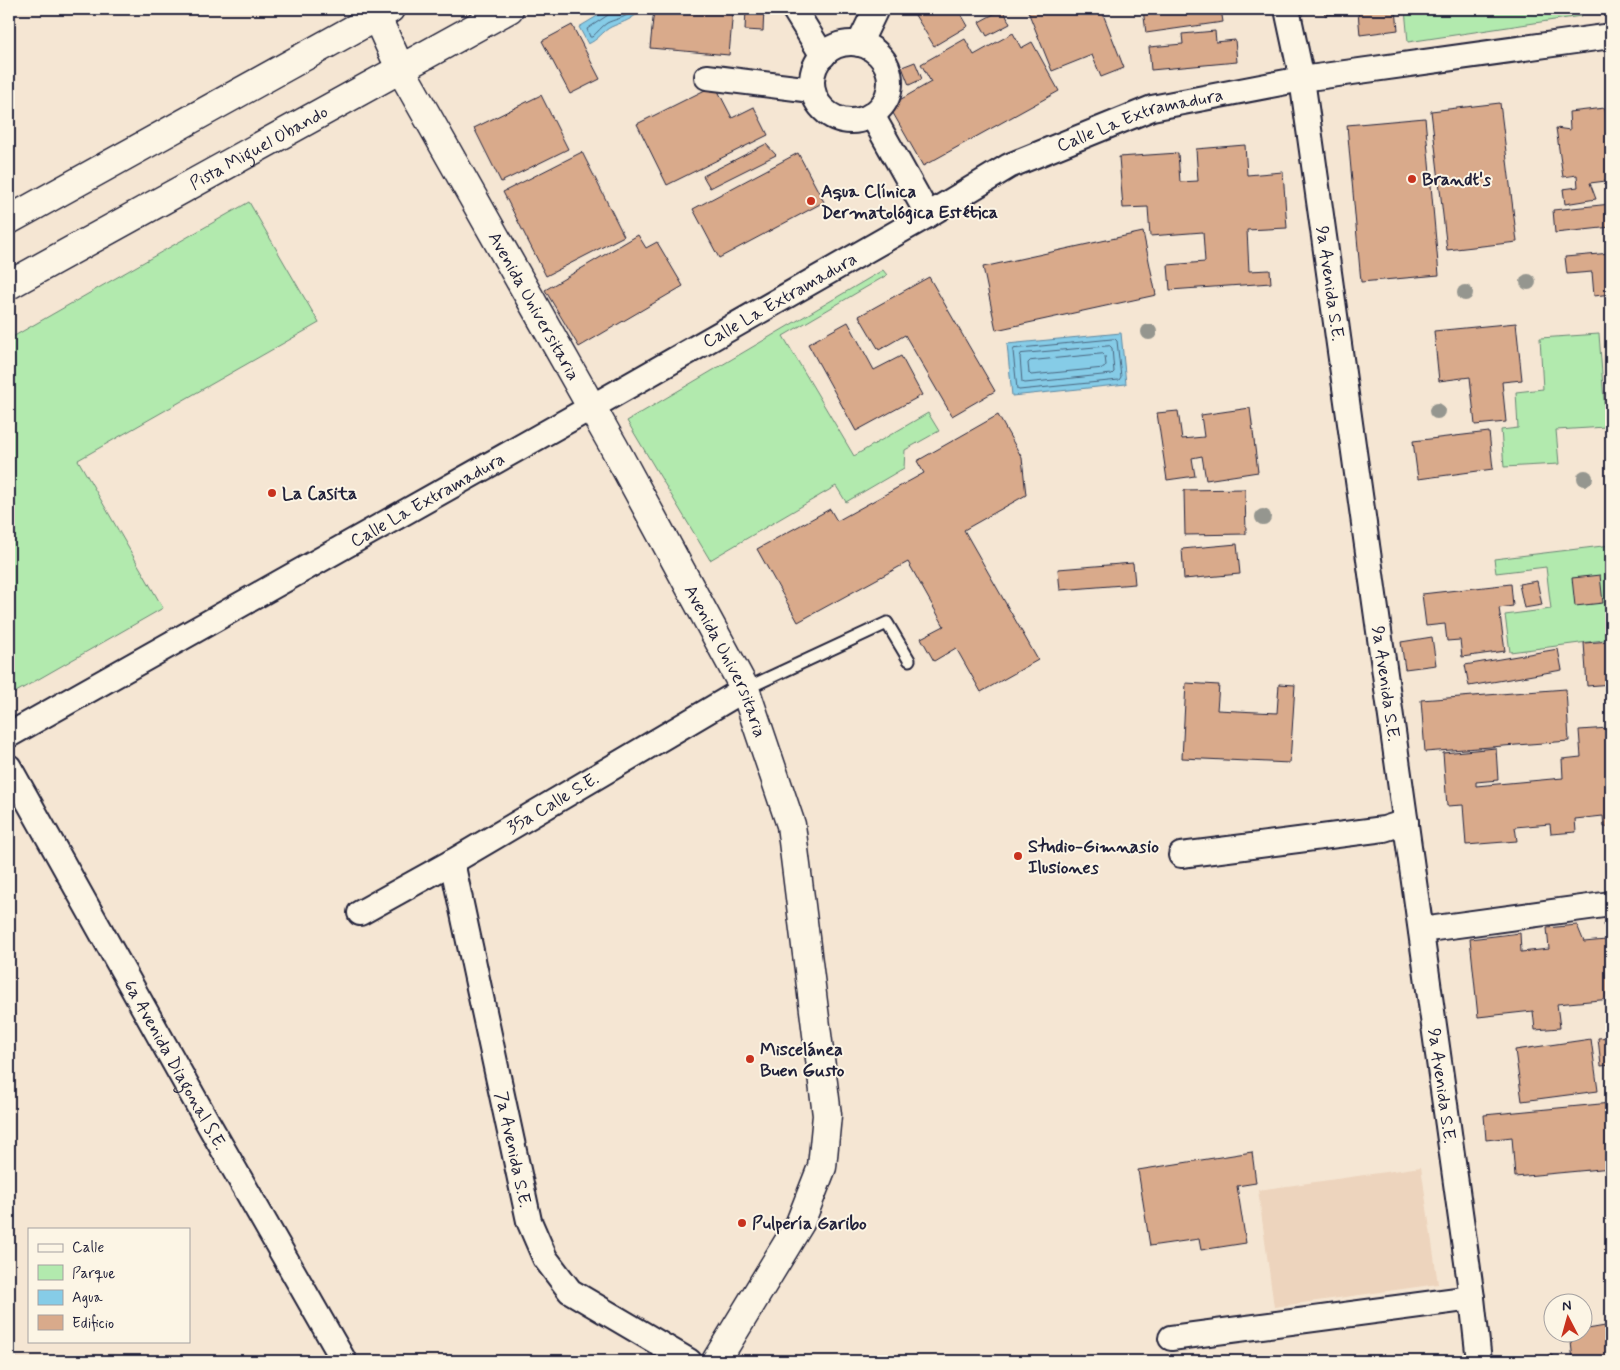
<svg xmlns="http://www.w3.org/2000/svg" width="1620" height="1370" viewBox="0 0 1620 1370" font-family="Mynerve,sans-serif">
  <rect width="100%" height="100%" fill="#f5e6d3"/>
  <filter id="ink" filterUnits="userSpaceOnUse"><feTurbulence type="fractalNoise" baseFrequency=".02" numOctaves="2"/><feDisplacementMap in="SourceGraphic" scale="10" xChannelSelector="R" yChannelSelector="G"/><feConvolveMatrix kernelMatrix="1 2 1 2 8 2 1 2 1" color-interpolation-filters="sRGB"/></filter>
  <g filter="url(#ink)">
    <polygon fill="#edd4bd" points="1421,1167 1438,1284 1274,1307 1258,1190"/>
    <g fill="#b2eaae" stroke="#6a8674">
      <polygon points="1405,9 1580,9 1581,16 1408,42"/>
      <polygon points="249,202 319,323 78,460 163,608 9,696 9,339"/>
      <polygon points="883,270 887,275 783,336 854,456 928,413 939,431 905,450 904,468 846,502 836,486 710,560 627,421"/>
      <polygon points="1599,334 1606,427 1556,430 1559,464 1504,467 1501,430 1518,428 1516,392 1543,389 1540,338"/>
      <polygon points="1611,545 1611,639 1510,652 1505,615 1551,609 1546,567 1496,573 1494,559"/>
    </g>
    <g fill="#86cce7" stroke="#5e88a2">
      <path d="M609 9H634L637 14C627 22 622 22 611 27 603 31 598 40 588 44L579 27Z"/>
      <polygon points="1121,333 1126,384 1012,396 1007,344"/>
    </g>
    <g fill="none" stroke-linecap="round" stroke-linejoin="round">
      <g stroke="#4a6680" stroke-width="1">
        <path d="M610 9 608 15 587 29 590 37H592C597 33 602 26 607 23 615 19 622 19 630 13V9"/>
        <polygon points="1115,339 1117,341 1121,377 1119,380 1019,390 1017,389 1013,351 1014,349"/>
        <polygon points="1110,346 1112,348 1114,372 1112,374 1025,383 1022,382 1020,357 1021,354"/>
        <polygon points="1103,354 1105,356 1106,365 1104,368 1031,375 1029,373 1028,363 1030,361"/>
      </g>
    </g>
    <g fill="#d9aa8b" stroke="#22223b">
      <polygon points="654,9 733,9 729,55 650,48"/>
      <polygon points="746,9 764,9 763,31 745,30"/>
      <polygon points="926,9 958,9 968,26 934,46 915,15"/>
      <polygon points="1003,9 1010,24 987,36 979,22"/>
      <polygon points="1027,9 1101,9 1124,68 1101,77 1092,55 1052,71"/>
      <polygon points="1143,9 1221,9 1223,22 1146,33"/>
      <polygon points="1324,9 1396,9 1398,30 1360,35 1358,12 1325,15"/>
      <polygon points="572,25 600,79 570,94 542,41"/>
      <polygon points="1215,31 1216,42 1235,40 1237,62 1151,70 1149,47 1183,44 1182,34"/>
      <polygon points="1013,33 1021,48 1032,42 1059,91 923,166 889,106 931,82 921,64 965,39 974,55"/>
      <polygon points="915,62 922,79 909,85 902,67"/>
      <polygon points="715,85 732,118 754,107 768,135 667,185 637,124"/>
      <polygon points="541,95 568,149 501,182 474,128"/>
      <polygon points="1500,103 1517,242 1447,250 1431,111"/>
      <polygon points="1605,108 1611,169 1611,197 1607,198 1606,181 1590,183 1596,199 1565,204 1563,189 1578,187 1577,175 1563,177 1556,128 1570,130 1569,112"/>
      <polygon points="1425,118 1439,275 1361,282 1347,125"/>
      <polygon points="766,144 776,155 710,188 703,176"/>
      <polygon points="1245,145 1247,175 1283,172 1287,228 1247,230 1249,271 1270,270 1271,283 1170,290 1168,265 1205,262 1203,232 1150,236 1148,207 1123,208 1119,157 1178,153 1180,182 1198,181 1196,149"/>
      <polygon points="582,152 624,236 546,276 503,192"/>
      <polygon points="798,153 824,202 719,258 693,209"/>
      <polygon points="1611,204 1611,227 1555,233 1553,210"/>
      <polygon points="1143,232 1156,295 996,330 983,267"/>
      <polygon points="638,235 646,248 657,242 683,286 579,347 545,290"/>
      <polygon points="1611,253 1611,294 1594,296 1592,272 1567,274 1565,257"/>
      <polygon points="929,277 995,391 952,416 905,335 879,350 859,316"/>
      <polygon points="848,322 874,370 901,356 922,395 856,431 808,344"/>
      <polygon points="1516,323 1522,380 1502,382 1506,422 1475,425 1470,377 1439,381 1434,331"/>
      <polygon points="1250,408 1258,472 1206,480 1202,456 1192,458 1195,476 1167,480 1157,413 1178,411 1182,439 1204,437 1201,415"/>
      <polygon points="998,415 1022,458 1026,495 964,530 1038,660 981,692 956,648 934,661 921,638 944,626 908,562 798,622 757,549 830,509 837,521 924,473 917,461"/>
      <polygon points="1489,432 1493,469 1418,479 1413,441"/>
      <polygon points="1245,489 1246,534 1185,535 1184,490"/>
      <polygon points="1237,544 1240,574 1184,579 1182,549"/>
      <polygon points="1133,563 1135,584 1060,590 1058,569"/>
      <polygon points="1600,575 1603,603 1575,606 1572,578"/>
      <polygon points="1537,581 1542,605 1524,608 1519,584"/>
      <polygon points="1511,584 1513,606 1499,608 1505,651 1462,657 1460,640 1447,641 1445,624 1426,626 1422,594"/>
      <polygon points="1432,637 1436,665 1405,669 1401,642"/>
      <polygon points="1611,641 1611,684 1587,686 1584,643"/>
      <polygon points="1558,649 1562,670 1469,686 1465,665"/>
      <polygon points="1186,683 1219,685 1217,710 1277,713 1279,684 1295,685 1290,763 1182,758"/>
      <polygon points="1566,689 1569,741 1425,752 1421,700"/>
      <polygon points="1609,728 1611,758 1611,827 1604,827 1603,816 1575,819 1576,832 1551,834 1550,824 1515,827 1517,841 1466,845 1463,805 1447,806 1443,753 1496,748 1498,780 1476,782 1476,786 1563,778 1562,759 1581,757 1579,730"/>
      <polygon points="1604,924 1611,924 1611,999 1557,1004 1560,1028 1535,1030 1533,1011 1478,1017 1470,939 1520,933 1521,952 1549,949 1547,928 1577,925 1584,942 1606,940"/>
      <polygon points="1611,1037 1611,1065 1601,1066 1598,1038"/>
      <polygon points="1591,1039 1598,1091 1522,1101 1515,1050"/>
      <polygon points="1611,1103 1611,1168 1515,1177 1512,1137 1486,1140 1484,1115"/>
      <polygon points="1252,1152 1256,1183 1237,1186 1246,1243 1201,1250 1199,1239 1150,1246 1138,1170"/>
      <polygon points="1611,1325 1611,1361 1573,1361 1570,1332 1582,1332 1582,1330"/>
      <polygon points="1549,1354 1561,1361 1545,1361"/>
    </g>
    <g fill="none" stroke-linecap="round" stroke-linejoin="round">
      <g stroke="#22223b" stroke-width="15">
        <polyline id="lane" points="745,689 887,623 909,660"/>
      </g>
      <g stroke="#22223b" stroke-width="28">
        <g id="street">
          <polyline points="794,9 823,56"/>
          <path id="s1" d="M1287 9 1302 79 1472 1298 1479 1361"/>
          <circle cx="851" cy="82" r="39"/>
          <polyline points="859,44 876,9"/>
          <polyline points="707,77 812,90"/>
          <polyline points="872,115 928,215"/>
          <path id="s2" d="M9 735 590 408 928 215 1009 166 1152 108 1302 79 1611 36"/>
          <path id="s3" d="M9 767 208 1123 344 1361"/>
          <polyline points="1181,855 1384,829 1406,822"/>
          <path id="s4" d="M452 862 529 1221 545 1258 570 1291 689 1361"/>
          <path id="s5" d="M360 913 452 862 745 689"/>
          <polyline points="1421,930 1611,904"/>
          <polyline points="1171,1338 1472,1298"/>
        </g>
      </g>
      <g stroke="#22223b" stroke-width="31">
        <g id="secondary">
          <path id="s6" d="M373 9 400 68 614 447 745 689 791 825 827 1115 822 1167 800 1223 716 1361"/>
          <polyline points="9,220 390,9"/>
          <path id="s7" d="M9 285 509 9"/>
        </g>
      </g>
      <use href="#lane" stroke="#fcf5e5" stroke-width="11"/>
      <use href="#street" stroke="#fcf5e5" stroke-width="24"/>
      <use href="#secondary" stroke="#fcf5e5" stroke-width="28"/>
    </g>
    <g fill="#95968f">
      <circle cx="1528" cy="282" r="8"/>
      <circle cx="1465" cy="293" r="8"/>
      <circle cx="1149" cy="332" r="8"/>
      <circle cx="1437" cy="411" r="8"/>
      <circle cx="1585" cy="478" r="8"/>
      <circle cx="1263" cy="517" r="8"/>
    </g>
  </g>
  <g fill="#c8321e" stroke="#fcf5e5" stroke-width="2">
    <circle cx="1412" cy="179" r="5"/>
    <circle cx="811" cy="201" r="5"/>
    <circle cx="272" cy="493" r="5"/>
    <circle cx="1018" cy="856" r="5"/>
    <circle cx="750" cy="1059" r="5"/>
    <circle cx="742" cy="1223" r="5"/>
  </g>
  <g text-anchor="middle" stroke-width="4" stroke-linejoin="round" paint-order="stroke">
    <g font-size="18" fill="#22223b" stroke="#fcf5e5">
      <text dy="6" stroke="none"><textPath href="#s2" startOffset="1290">Calle La Extramadura</textPath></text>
      <text dy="6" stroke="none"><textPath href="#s7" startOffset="285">Pista Miguel Obando</textPath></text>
      <text dy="6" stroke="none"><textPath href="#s1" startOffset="278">9a Avenida S.E.</textPath></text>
      <text dy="6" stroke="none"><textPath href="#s2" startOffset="885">Calle La Extramadura</textPath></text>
      <text dy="6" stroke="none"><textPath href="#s6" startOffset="338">Avenida Universitaria</textPath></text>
      <text dy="6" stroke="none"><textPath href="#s2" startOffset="480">Calle La Extramadura</textPath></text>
      <text dy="6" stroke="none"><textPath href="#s6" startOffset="742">Avenida Universitaria</textPath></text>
      <text dy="6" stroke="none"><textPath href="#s1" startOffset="682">9a Avenida S.E.</textPath></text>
      <text dy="6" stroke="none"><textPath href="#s5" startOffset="222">35a Calle S.E.</textPath></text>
      <text dy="6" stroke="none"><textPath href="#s3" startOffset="341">6a Avenida Diagonal S.E.</textPath></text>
      <text dy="6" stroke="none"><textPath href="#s1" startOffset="1088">9a Avenida S.E.</textPath></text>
      <text dy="6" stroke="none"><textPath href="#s4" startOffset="294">7a Avenida S.E.</textPath></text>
    </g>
    <g font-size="18" font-weight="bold" fill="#22223b" stroke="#fcf5e5" text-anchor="start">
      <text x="1422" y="185">Brandt's</text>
      <text x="821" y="197">Aqua Clínica<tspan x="821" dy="21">Dermatológica Estética</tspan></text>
      <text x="282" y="499">La Casita</text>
      <text x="1028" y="852">Studio-Gimnasio<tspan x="1028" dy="21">Ilusiones</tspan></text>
      <text x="760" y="1055">Miscelánea<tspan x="760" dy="21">Buen Gusto</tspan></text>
      <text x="752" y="1229">Pulpería Garibo</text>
    </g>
  </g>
  <rect width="1620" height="1370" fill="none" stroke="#fcf5e5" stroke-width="30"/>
  <rect x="15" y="15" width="1590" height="1340" fill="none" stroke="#22223b" stroke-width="2" filter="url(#ink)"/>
  <rect x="28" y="1228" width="162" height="115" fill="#fcf5e5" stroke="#a5a1a1"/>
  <rect x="38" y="1244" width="25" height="8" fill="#fcf5e5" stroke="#a5a1a1"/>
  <text x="72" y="1252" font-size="15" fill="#22223b">Calle</text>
  <rect x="38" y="1265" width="25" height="15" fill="#b2eaae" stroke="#a5a1a1"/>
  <text x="72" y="1278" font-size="15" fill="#22223b">Parque</text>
  <rect x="38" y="1290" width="25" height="15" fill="#86cce7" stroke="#a5a1a1"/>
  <text x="72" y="1302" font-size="15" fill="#22223b">Agua</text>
  <rect x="38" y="1315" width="25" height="15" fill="#d9aa8b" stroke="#a5a1a1"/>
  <text x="72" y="1328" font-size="15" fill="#22223b">Edificio</text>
  <g transform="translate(1568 1318) rotate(354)"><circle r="24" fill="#fcf5e5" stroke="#a5a1a1"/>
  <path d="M0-4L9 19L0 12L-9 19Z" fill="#c8321e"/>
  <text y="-8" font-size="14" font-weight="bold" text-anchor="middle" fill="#22223b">N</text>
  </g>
</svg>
